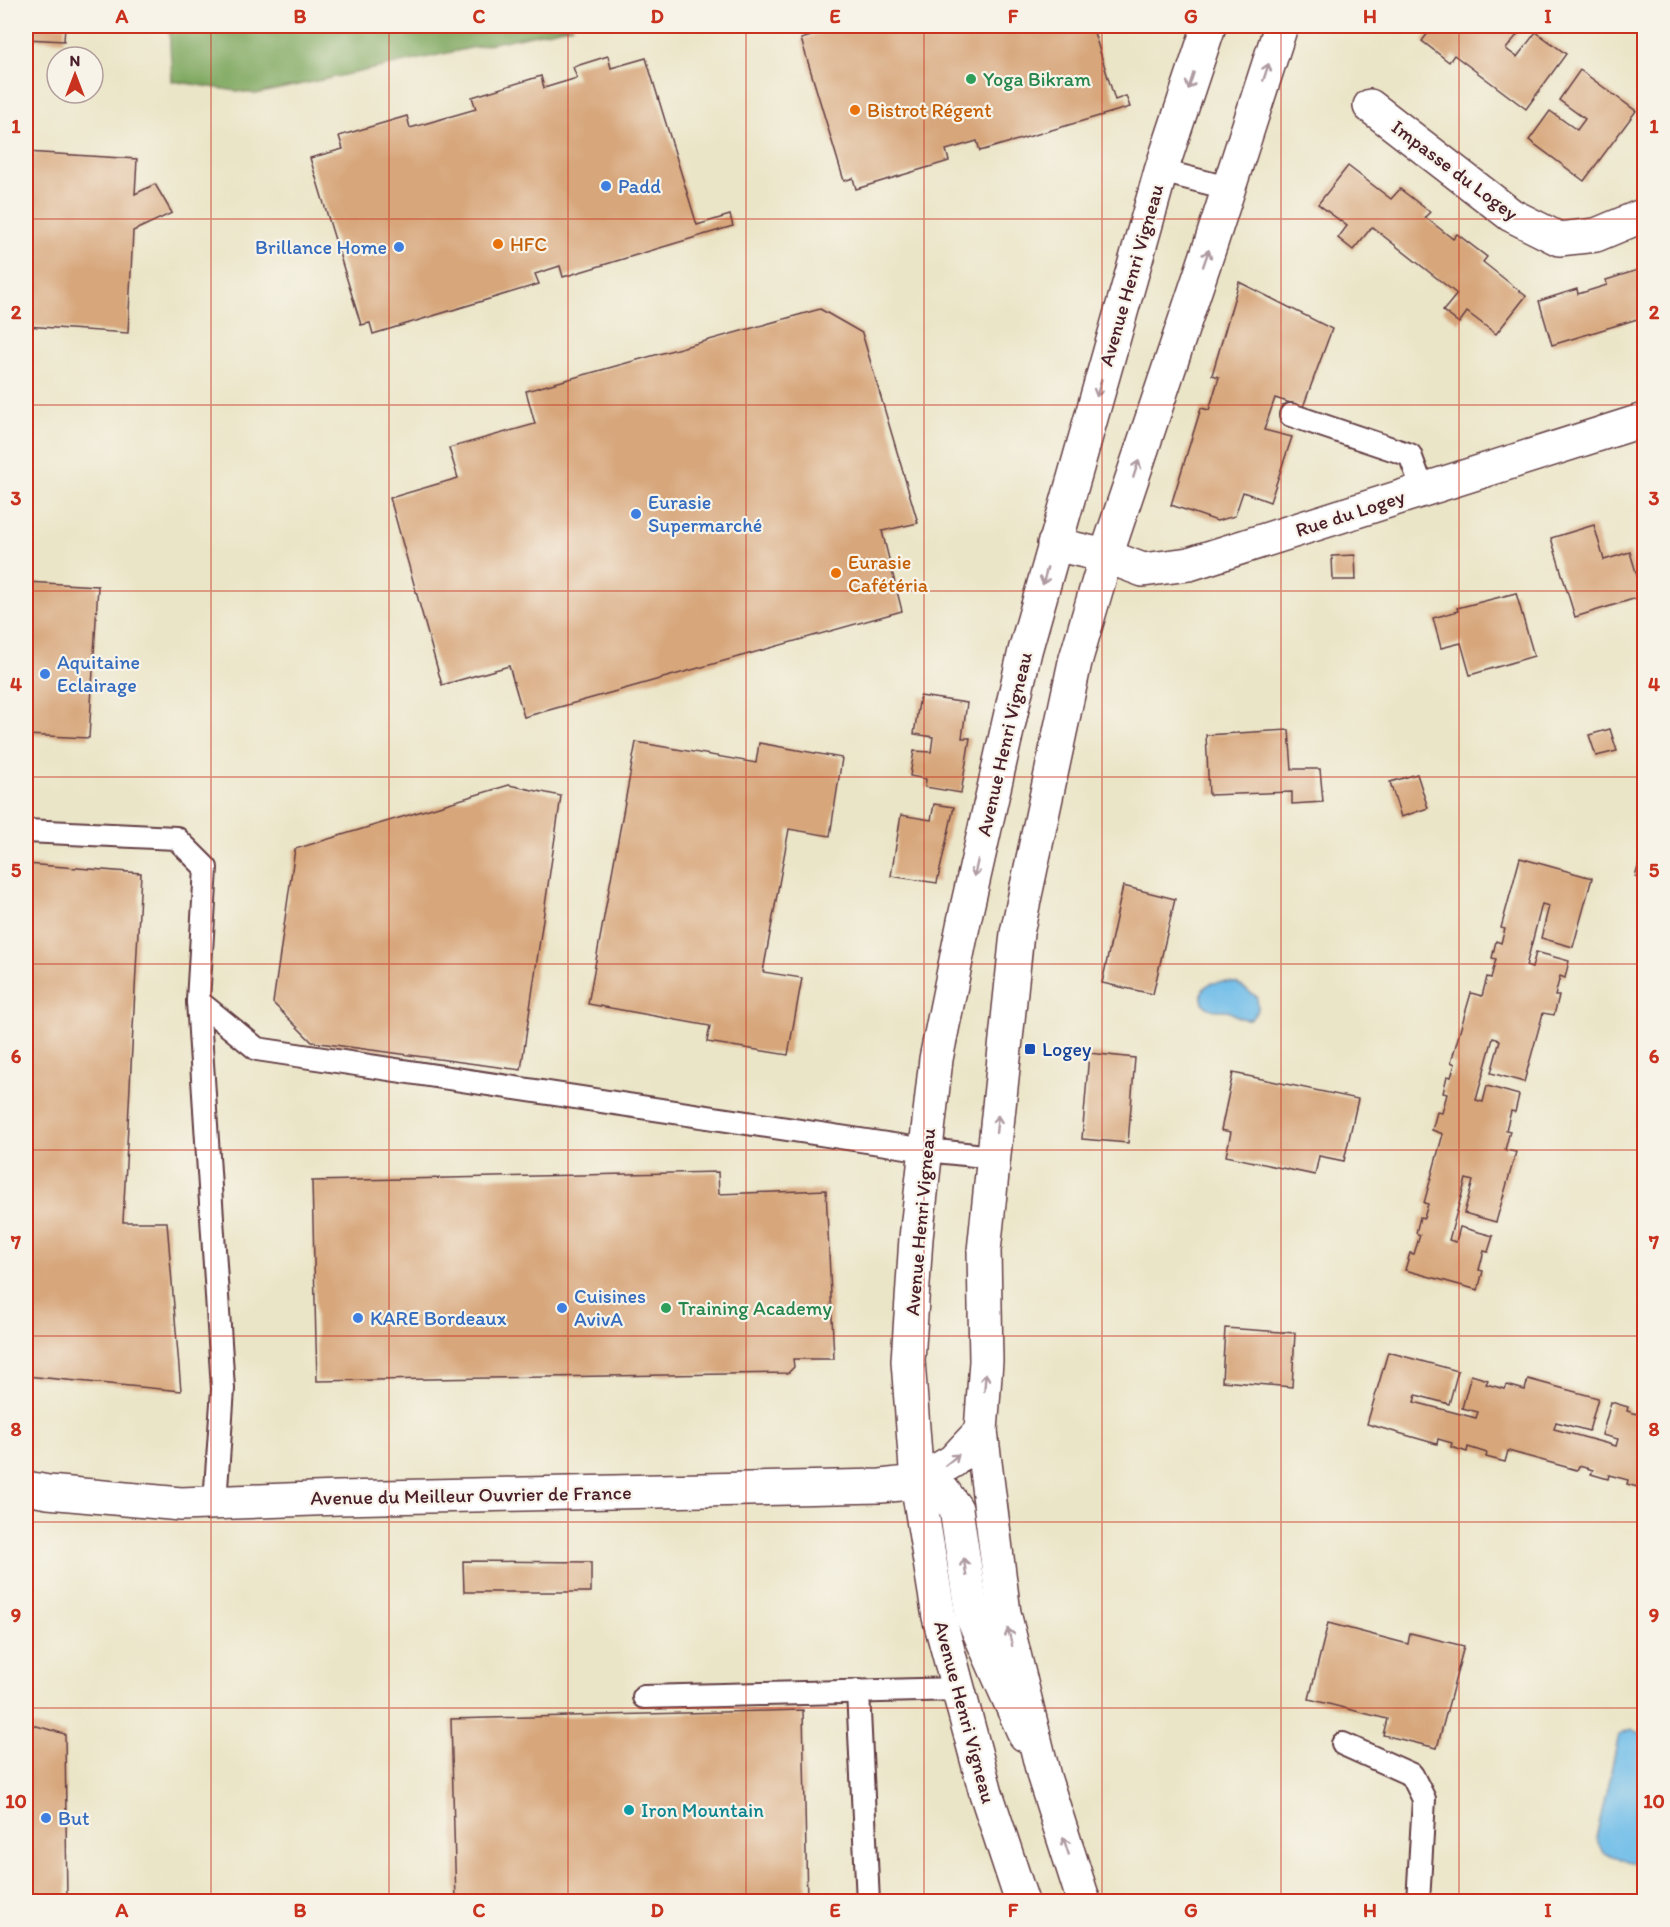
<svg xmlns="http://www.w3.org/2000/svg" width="1670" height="1927" viewBox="0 0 1670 1927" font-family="Itim,sans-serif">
  <rect width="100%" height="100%" fill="#f7f3e8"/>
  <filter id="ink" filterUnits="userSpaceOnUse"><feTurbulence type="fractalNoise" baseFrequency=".0167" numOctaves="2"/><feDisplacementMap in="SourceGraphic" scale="12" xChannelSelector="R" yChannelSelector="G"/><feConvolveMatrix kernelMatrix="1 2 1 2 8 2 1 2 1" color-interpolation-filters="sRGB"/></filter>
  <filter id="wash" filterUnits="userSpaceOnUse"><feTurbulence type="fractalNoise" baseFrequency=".008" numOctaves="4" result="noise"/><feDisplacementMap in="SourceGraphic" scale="24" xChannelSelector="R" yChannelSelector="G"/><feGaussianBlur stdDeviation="1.35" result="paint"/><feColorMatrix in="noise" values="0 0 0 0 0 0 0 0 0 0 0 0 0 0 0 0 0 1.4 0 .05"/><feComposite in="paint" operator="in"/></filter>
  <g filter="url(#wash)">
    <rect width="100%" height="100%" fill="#ebe5c8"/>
    <polygon fill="#7ea75f" stroke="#646345" stroke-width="1.5" points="169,26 574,26 256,94 172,81"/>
    <g fill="#6fbde9" stroke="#5c6e8a" stroke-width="1.5">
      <path d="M1226 982 1236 983 1257 997 1258 1009C1256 1013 1253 1018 1249 1019 1241 1021 1234 1013 1227 1011 1221 1008 1215 1012 1209 1008 1200 1004 1199 990 1208 985 1212 982 1221 982 1226 982Z"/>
      <polygon points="1631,1730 1644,1734 1644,1865 1603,1853 1596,1838 1619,1735"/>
    </g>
    <g id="blocks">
      <g fill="#d7a67a">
        <polygon points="26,26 65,26 64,41 26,39"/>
        <polygon points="833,26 1092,26 1115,100 1126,96 1130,107 980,151 977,141 946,150 949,161 856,189 853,178 844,181 801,39 834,29"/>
        <polygon points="1433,26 1468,26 1474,30 1477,26 1524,26 1506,49 1517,57 1536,32 1566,54 1526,109 1454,55 1449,62 1422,41"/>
        <polygon points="608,56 611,68 646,58 697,225 730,215 733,226 563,277 560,266 535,274 539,284 373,334 370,323 361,325 310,158 343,149 339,136 407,116 410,128 476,109 472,97 541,76 544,88 577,78 573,67"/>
        <polygon points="1580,70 1636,111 1584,181 1529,140 1550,111 1577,130 1585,119 1559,100"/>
        <polygon points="26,152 137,159 135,194 155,184 172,213 133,231 128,333 26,326"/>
        <polygon points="1348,166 1391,199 1400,189 1430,212 1425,217 1453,239 1457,234 1487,257 1483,262 1526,296 1496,334 1467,312 1459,323 1443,311 1457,294 1372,227 1353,250 1338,238 1347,226 1318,204"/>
        <polygon points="1644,268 1644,317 1552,345 1539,301 1577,289 1578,294 1607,285 1606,280"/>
        <polygon points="1239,282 1332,329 1303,407 1275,398 1264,430 1292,437 1270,502 1243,492 1235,516 1217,521 1171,505 1201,408 1209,410 1219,377 1212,375"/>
        <polygon points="820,309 862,333 918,523 882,531 902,611 524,717 509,666 442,685 390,498 458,478 449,448 535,424 526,391"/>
        <polygon points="1594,525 1604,560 1630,552 1643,596 1575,617 1551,538"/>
        <polygon points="1355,555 1356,580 1333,580 1332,556"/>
        <polygon points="26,582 98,586 89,738 26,735"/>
        <polygon points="1516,593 1534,656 1470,675 1461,643 1441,648 1433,618 1458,611 1457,608"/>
        <polygon points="920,696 967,703 962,738 970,738 961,793 925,787 926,779 910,776 914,751 931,752 933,737 914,734"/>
        <polygon points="1610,729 1617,751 1596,756 1589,735"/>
        <polygon points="1289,730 1292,769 1320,769 1323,802 1292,804 1292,792 1209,795 1206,735"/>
        <polygon points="636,742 756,763 759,743 842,758 830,836 789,829 763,972 802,978 788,1055 707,1042 710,1026 588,1004"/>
        <polygon points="1417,774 1428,808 1401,817 1390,782"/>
        <polygon points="509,785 561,796 521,1070 312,1042 273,1003 295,849"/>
        <polygon points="934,804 954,807 937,883 891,876 901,815 931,820"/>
        <polygon points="1644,847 1644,879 1635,877"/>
        <polygon points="1520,858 1592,878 1573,947 1541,938 1549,906 1542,904 1526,966 1532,968 1536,952 1569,961 1565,978 1560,976 1555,996 1559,996 1554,1015 1543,1013 1524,1082 1491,1073 1500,1040 1493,1038 1476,1100 1483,1102 1487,1086 1519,1095 1515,1112 1511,1111 1506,1130 1510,1131 1505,1150 1516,1152 1496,1222 1464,1213 1473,1181 1466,1179 1449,1240 1456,1242 1460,1227 1493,1236 1488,1252 1484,1251 1479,1270 1483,1271 1478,1290 1405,1270 1410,1253 1414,1254 1420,1235 1416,1233 1420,1217 1424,1218 1428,1204 1424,1203 1443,1134 1432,1130 1437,1112 1442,1113 1447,1094 1443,1093 1447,1076 1451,1077 1455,1064 1451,1062 1471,993 1482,996 1487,977 1491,978 1496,959 1492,958 1496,941 1501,943 1505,929 1501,928"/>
        <polygon points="26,864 141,873 123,1222 167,1222 181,1391 26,1376"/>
        <polygon points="1123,886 1175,899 1153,994 1102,983"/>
        <polygon points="1089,1053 1135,1058 1128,1143 1082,1139"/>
        <polygon points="1233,1073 1358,1099 1344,1161 1319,1156 1315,1175 1226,1156 1231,1132 1221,1130"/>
        <polygon points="718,1172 719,1194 826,1190 834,1359 793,1359 794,1367 788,1373 317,1381 312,1181"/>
        <polygon points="1225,1328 1295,1333 1292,1387 1222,1381"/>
        <polygon points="1388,1352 1458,1371 1449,1404 1416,1395 1414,1402 1476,1418 1478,1412 1462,1408 1471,1375 1488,1380 1486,1384 1505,1389 1507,1385 1525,1390 1528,1379 1598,1398 1589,1431 1556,1422 1554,1429 1616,1446 1618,1439 1602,1435 1611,1402 1628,1407 1627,1411 1644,1416 1644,1489 1627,1484 1628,1480 1609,1475 1608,1479 1591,1474 1593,1470 1579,1466 1577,1470 1508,1451 1505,1462 1486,1457 1487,1453 1468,1447 1467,1452 1451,1447 1452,1443 1438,1439 1437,1444 1367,1424"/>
        <polygon points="463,1561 591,1562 591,1592 464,1592"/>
        <polygon points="1328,1623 1408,1644 1410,1633 1464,1646 1437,1748 1383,1735 1387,1719 1309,1699"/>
        <polygon points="803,1710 807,1902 456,1902 451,1719"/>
        <polygon points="26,1723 65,1734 67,1902 26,1902"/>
      </g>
    </g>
  </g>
  <g filter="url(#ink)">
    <use href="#blocks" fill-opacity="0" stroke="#623d43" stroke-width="1.5"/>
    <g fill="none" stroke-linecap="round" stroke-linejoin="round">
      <g stroke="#623d43" stroke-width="26">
        <g id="service">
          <polyline points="1161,171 1228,188"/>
          <polyline points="1291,415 1410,455 1423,490"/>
          <polyline points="26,831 176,838 206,868 198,1001 257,1049 926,1150 994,1157"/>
          <polyline points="198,1001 223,1389 215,1502"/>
          <polyline points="858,1691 868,1902"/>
          <polyline points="644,1697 958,1689"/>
          <polyline points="1343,1744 1412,1775 1424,1799 1418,1902"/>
        </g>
      </g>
      <g stroke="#623d43" stroke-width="36">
        <g id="minor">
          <polyline points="1370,106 1511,215 1559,239 1596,235 1644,215"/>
          <polyline points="1054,544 1106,556 1143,570 1189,564 1644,420"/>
          <polyline points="917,1482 953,1461 981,1431"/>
          <polyline points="26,1488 48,1492 181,1504 339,1498 881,1486 917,1482 943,1491 956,1509 972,1616 1025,1735"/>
        </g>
      </g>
      <g stroke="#623d43" stroke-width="36">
        <g id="tertiary">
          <polyline points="1022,1902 986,1793 939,1617 917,1482 908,1361 916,1238 936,1059 964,921 1025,651 1161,171 1209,26"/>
          <polyline points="1084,1902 1044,1777 1004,1613 981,1431 986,1361 984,1251 1017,933 1075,662 1106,556 1212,240 1281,26"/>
        </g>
      </g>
      <use href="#service" stroke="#fff" stroke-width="22"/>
      <use href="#minor" stroke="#fff" stroke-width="33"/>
      <use href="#tertiary" stroke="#fff" stroke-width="33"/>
    </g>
    <defs><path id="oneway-shaft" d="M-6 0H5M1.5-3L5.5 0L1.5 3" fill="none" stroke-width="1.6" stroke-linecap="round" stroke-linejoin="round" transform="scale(1.5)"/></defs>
    <g stroke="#ae9aa0">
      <use href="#oneway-shaft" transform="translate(1266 72) rotate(-72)"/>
      <use href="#oneway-shaft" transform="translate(1191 81) rotate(108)"/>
      <use href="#oneway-shaft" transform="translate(1206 258) rotate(-71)"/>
      <use href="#oneway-shaft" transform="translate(1099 388) rotate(106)"/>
      <use href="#oneway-shaft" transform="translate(1136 469) rotate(-72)"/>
      <use href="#oneway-shaft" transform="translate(1045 576) rotate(105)"/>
      <use href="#oneway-shaft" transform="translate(976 868) rotate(103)"/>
      <use href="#oneway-shaft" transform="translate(997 1124) rotate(-84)"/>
      <use href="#oneway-shaft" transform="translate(985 1382) rotate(-86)"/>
      <use href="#oneway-shaft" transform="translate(952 1460) rotate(-39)"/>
      <use href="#oneway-shaft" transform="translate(965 1567) rotate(-98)"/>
      <use href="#oneway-shaft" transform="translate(1010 1637) rotate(-104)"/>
      <use href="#oneway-shaft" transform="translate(1066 1846) rotate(-108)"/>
    </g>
  </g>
  <path fill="none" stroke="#c8321e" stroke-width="1.5" stroke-opacity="0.55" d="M211 26V1902M389 26V1902M568 26V1902M746 26V1902M924 26V1902M1102 26V1902M1281 26V1902M1459 26V1902M26 219H1644M26 405H1644M26 591H1644M26 777H1644M26 964H1644M26 1150H1644M26 1336H1644M26 1522H1644M26 1708H1644"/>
  <g fill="#2e9e5b" stroke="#f7f3e8" stroke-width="2">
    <circle cx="971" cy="79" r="6"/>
    <circle cx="666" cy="1308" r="6"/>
  </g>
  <g fill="#e8710a" stroke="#f7f3e8" stroke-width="2">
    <circle cx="855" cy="110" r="6"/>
    <circle cx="498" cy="244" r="6"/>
    <circle cx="836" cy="573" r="6"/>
  </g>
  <g fill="#3f7fe0" stroke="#f7f3e8" stroke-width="2">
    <circle cx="606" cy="186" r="6"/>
    <circle cx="399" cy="247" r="6"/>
    <circle cx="636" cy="514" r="6"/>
    <circle cx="45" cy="674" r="6"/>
    <circle cx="562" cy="1308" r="6"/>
    <circle cx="358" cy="1318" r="6"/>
    <circle cx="46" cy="1818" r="6"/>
  </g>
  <rect fill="#1a4fb4" stroke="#f7f3e8" stroke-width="2" x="1024" y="1043" width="12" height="12" rx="3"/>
  <circle fill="#0f9aa8" stroke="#f7f3e8" stroke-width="2" cx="629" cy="1810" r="6"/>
  <g text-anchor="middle" stroke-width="4.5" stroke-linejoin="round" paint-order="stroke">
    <g font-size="20" fill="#27864d" stroke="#f7f3e8" text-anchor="start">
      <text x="983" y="86">Yoga Bikram</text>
      <text x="678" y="1315">Training Academy</text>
    </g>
    <g font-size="20" fill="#c56008" stroke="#f7f3e8" text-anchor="start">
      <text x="867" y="117">Bistrot Régent</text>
      <text x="510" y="251">HFC</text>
      <text x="848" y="569">Eurasie<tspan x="848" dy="23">Cafétéria</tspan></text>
    </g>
    <g font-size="20" fill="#4a1f2b" stroke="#f7f3e8">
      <text transform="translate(1455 170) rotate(37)" y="7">Impasse du Logey</text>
      <text transform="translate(1131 275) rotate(-74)" y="7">Avenue Henri Vigneau</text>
      <text transform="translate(1350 513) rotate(-18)" y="7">Rue du Logey</text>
      <text transform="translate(1004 744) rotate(-77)" y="7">Avenue Henri Vigneau</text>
      <text transform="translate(920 1222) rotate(-85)" y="7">Avenue Henri Vigneau</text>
      <text transform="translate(471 1495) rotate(-1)" y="7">Avenue du Meilleur Ouvrier de France</text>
      <text transform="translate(965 1712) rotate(75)" y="7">Avenue Henri Vigneau</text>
    </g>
    <g font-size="20" fill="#366cbe" stroke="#f7f3e8" text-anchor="start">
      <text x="618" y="193">Padd</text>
      <text x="387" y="254" text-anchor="end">Brillance Home</text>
      <text x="648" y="509">Eurasie<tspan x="648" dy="23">Supermarché</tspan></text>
      <text x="57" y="669">Aquitaine<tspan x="57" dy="23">Eclairage</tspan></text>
      <text x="574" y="1303">Cuisines<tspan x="574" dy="23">AvivA</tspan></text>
      <text x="370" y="1325">KARE Bordeaux</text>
      <text x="58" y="1825">But</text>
    </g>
    <g font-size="20" fill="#164399" stroke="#f7f3e8" text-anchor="start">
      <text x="1042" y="1056">Logey</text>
    </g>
    <g font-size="20" fill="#0d838f" stroke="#f7f3e8" text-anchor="start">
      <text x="641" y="1817">Iron Mountain</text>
    </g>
  </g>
  <rect width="1670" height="1927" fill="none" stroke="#f7f3e8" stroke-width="66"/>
  <g transform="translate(75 75)"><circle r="28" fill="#f7f3e8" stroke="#b29e9c" stroke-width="1.5"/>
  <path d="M0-4.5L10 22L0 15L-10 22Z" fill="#c8321e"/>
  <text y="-9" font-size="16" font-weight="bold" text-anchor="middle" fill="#4a1f2b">N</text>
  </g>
  <rect x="33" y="33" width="1604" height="1861" fill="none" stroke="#c8321e" stroke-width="2"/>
  <g font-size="20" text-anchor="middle" font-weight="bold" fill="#c8321e">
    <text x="122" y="23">A</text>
    <text x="300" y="23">B</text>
    <text x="479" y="23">C</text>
    <text x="657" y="23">D</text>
    <text x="835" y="23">E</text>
    <text x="1013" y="23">F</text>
    <text x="1191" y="23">G</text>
    <text x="1370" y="23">H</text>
    <text x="1548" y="23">I</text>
    <text x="16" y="133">1</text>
    <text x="1654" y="133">1</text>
    <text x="16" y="319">2</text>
    <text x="1654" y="319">2</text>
    <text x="16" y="505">3</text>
    <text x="1654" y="505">3</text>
    <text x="16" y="691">4</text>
    <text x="1654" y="691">4</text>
    <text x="16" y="877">5</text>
    <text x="1654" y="877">5</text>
    <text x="16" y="1063">6</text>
    <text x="1654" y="1063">6</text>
    <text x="16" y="1249">7</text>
    <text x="1654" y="1249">7</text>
    <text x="16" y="1436">8</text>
    <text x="1654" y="1436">8</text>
    <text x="16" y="1622">9</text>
    <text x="1654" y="1622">9</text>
    <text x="16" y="1808">10</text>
    <text x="1654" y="1808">10</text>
    <text x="122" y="1917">A</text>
    <text x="300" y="1917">B</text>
    <text x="479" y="1917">C</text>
    <text x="657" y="1917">D</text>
    <text x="835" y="1917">E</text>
    <text x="1013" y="1917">F</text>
    <text x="1191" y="1917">G</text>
    <text x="1370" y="1917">H</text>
    <text x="1548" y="1917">I</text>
  </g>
</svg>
